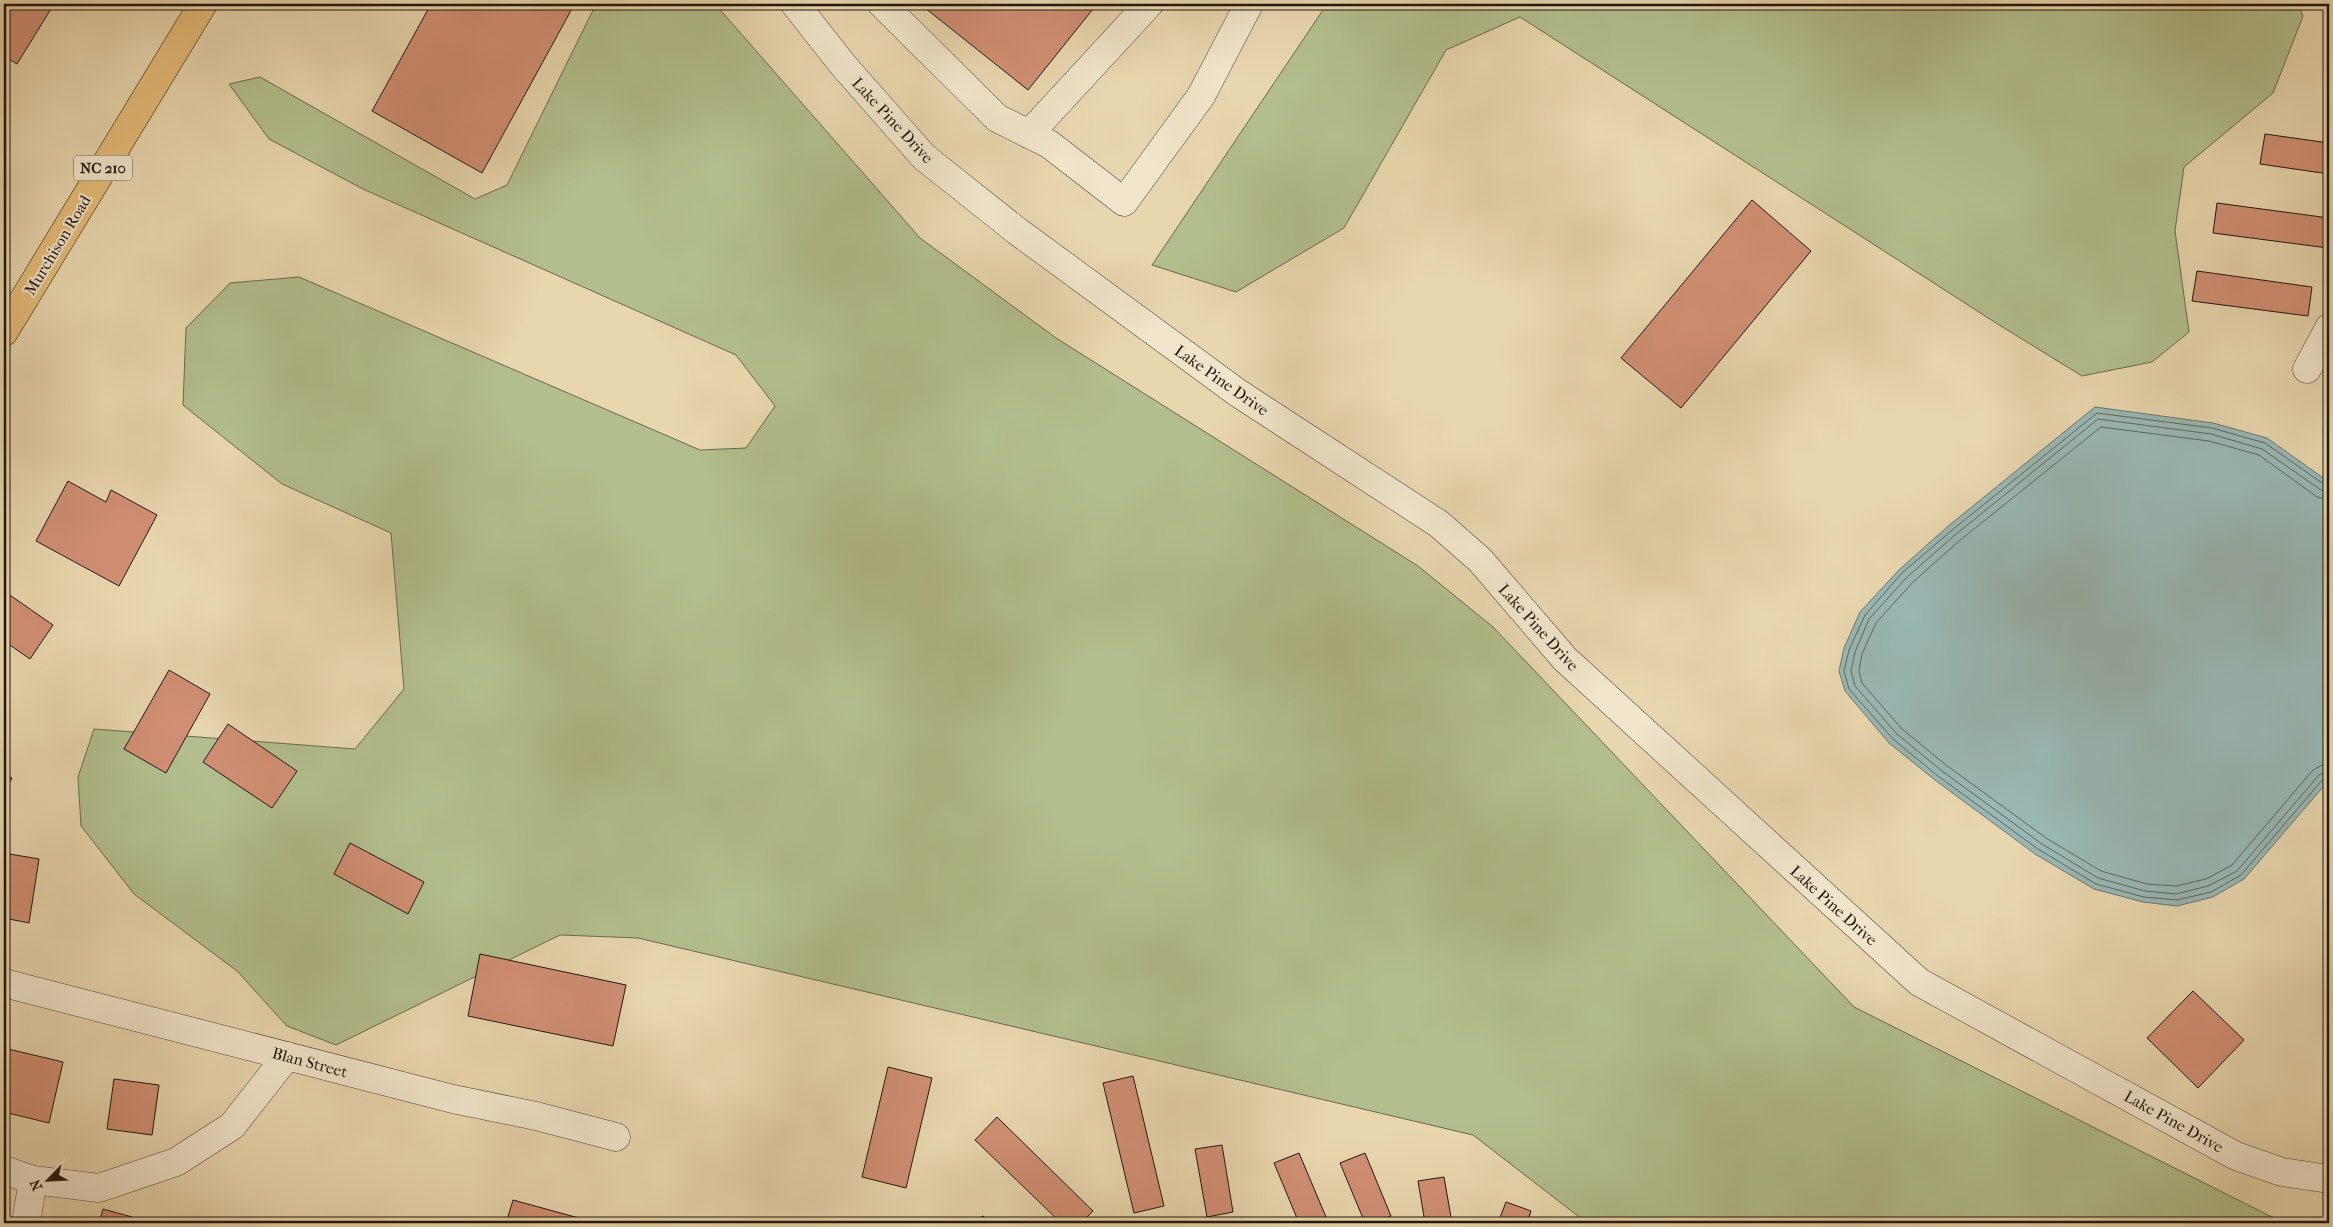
<svg xmlns="http://www.w3.org/2000/svg" width="2333" height="1227" viewBox="0 0 2333 1227" font-family="'IM FELL French Canon',serif">
  <rect width="100%" height="100%" fill="#e8d6ae"/>
  <filter id="stains"><feTurbulence type="fractalNoise" baseFrequency=".004" numOctaves="4"/><feColorMatrix values="0 0 0 0 .2 0 0 0 0 .09 0 0 0 0 .02 0 0 0 .5 -.17"/></filter>
  <radialGradient id="worn" r=".72"><stop offset=".6" stop-color="#630" stop-opacity="0"/><stop offset="1" stop-color="#630" stop-opacity=".3"/></radialGradient>
  <g fill="#b2be8d" stroke="#696a4d">
    <polygon points="596,4 715,4 920,238 1056,338 1418,566 1493,627 1854,1007 2284,1223 1587,1223 1473,1135 638,938 560,935 336,1045 287,1026 237,971 134,894 81,826 78,777 94,729 355,749 404,689 391,533 282,484 183,405 186,328 230,283 299,277 700,450 746,448 775,406 736,355 363,189 269,139 229,84 260,77 475,199 507,185"/>
    <polygon points="1327,4 2298,4 2303,16 2273,93 2184,167 2175,231 2189,332 2152,362 2082,376 1996,323 1520,17 1446,50 1344,228 1236,292 1152,265"/>
  </g>
  <polygon fill="#99b7b3" stroke="#697771" points="2095,407 2213,423 2267,438 2329,482 2329,780 2244,879 2213,897 2177,906 2143,902 2094,889 2035,854 1935,780 1889,743 1845,691 1839,671 1844,648 1860,612 1899,570 1947,527"/>
  <g fill="none" stroke-linecap="round" stroke-linejoin="round">
    <g stroke="#5c6760" stroke-width="1">
      <polyline points="2329,486 2325,485 2265,443 2212,428 2097,413 1951,531 1902,573 1865,615 1849,650 1844,671 1849,689 1893,739 1938,776 2038,849 2096,884 2144,897 2177,900 2211,892 2241,875 2323,779 2329,778"/>
      <polyline points="2329,492 2321,490 2262,449 2211,434 2098,419 1955,535 1906,578 1869,619 1855,652 1851,671 1855,686 1897,734 1942,771 2042,844 2098,878 2145,891 2176,894 2208,886 2237,871 2319,775 2329,771"/>
      <polyline points="2329,500 2317,497 2259,455 2209,441 2101,427 1959,541 1912,583 1876,623 1862,654 1859,671 1862,683 1902,729 1946,765 2046,838 2101,871 2147,884 2176,886 2206,879 2232,865 2313,770 2322,765 2329,764"/>
    </g>
  </g>
  <g fill="#d08f74" stroke="#20170d">
    <polygon points="4,4 54,4 17,64 4,56"/>
    <polygon points="431,4 574,5 482,173 372,111"/>
    <polygon points="920,4 1097,4 1028,90"/>
    <polygon points="2265,134 2329,143 2329,174 2260,164"/>
    <polygon points="1752,200 1811,251 1681,408 1621,358"/>
    <polygon points="2217,203 2329,218 2328,248 2213,233"/>
    <polygon points="2197,271 2312,287 2308,316 2192,301"/>
    <polygon points="68,481 106,502 111,490 157,515 119,586 36,541"/>
    <polygon points="4,591 53,625 30,659 4,641"/>
    <polygon points="169,670 210,694 166,773 124,749"/>
    <polygon points="228,724 297,771 272,808 203,762"/>
    <polygon points="4,774 12,778 4,793"/>
    <polygon points="350,843 424,882 408,914 334,874"/>
    <polygon points="4,853 39,859 29,923 4,918"/>
    <polygon points="480,954 626,985 613,1046 468,1016"/>
    <polygon points="2193,991 2244,1040 2198,1088 2147,1038"/>
    <polygon points="4,1048 63,1062 49,1123 4,1112"/>
    <polygon points="888,1067 932,1078 906,1188 862,1177"/>
    <polygon points="1133,1076 1164,1206 1134,1213 1103,1083"/>
    <polygon points="114,1079 159,1085 152,1135 107,1129"/>
    <polygon points="997,1117 1093,1211 1081,1223 1061,1223 975,1140"/>
    <polygon points="1222,1145 1233,1212 1207,1217 1195,1149"/>
    <polygon points="1299,1153 1326,1217 1310,1223 1299,1223 1274,1163"/>
    <polygon points="1365,1153 1391,1216 1374,1223 1365,1223 1340,1163"/>
    <polygon points="1444,1177 1452,1223 1425,1223 1418,1181"/>
    <polygon points="513,1200 597,1223 506,1223"/>
    <polygon points="1506,1202 1531,1211 1527,1223 1498,1223"/>
    <polygon points="103,1209 154,1223 99,1223"/>
    <polygon points="982,1216 996,1223 978,1223"/>
  </g>
  <g fill="none" stroke-linecap="round" stroke-linejoin="round">
    <g stroke="#524735" stroke-width="29">
      <g id="minor">
        <polyline points="795,4 843,65 924,157 1017,231 1238,393 1439,524 1480,560 1565,659 1919,982 2236,1156 2282,1172 2329,1179"/>
        <polyline points="882,4 997,118 1049,144 1124,202 1201,96 1249,4"/>
        <polyline points="1029,134 1149,4"/>
        <polyline points="2307,369 2329,328"/>
        <polyline points="4,983 453,1099 536,1116 616,1137"/>
        <polyline points="4,1170 33,1180 26,1223"/>
        <polyline points="33,1180 99,1188 176,1162 232,1126 287,1056"/>
      </g>
    </g>
    <g stroke="#20170d" stroke-width="29">
      <polyline id="major" points="4,332 203,4"/>
    </g>
    <use href="#minor" stroke="#f0e4ca" stroke-width="28"/>
    <use href="#major" stroke="#e4bb77" stroke-width="28"/>
  </g>
  <g text-anchor="middle" stroke-width="4" stroke-linejoin="round" paint-order="stroke">
    <rect fill="#f0e4ca" stroke="#5e5446" stroke-width="1" x="74" y="155.5" width="58" height="25" rx="4"/>
    <g font-size="15" font-weight="bold" fill="#20170d">
      <text x="103" y="173">NC 210</text>
    </g>
    <g font-size="16" fill="#20170d" stroke="#f0e4ca">
      <text transform="translate(893 120) rotate(47)" y="6">Lake Pine Drive</text>
      <text transform="translate(57 245) rotate(-59)" y="6">Murchison Road</text>
      <text transform="translate(1222 380) rotate(35)" y="6">Lake Pine Drive</text>
      <text transform="translate(1539 627) rotate(48)" y="6">Lake Pine Drive</text>
      <text transform="translate(1834 905) rotate(42)" y="6">Lake Pine Drive</text>
      <text transform="translate(310 1062) rotate(15)" y="6">Blan Street</text>
      <text transform="translate(2174 1121) rotate(29)" y="6">Lake Pine Drive</text>
    </g>
  </g>
  <rect width="2333" height="1227" fill="none" stroke="#e8d6ae" stroke-width="20"/>
  <rect x="5" y="5" width="2323" height="1217" fill="none" stroke="#20170d" stroke-width="2.5"/>
  <rect x="10" y="10" width="2313" height="1207" fill="none" stroke="#20170d"/>
  <g transform="translate(48 1180) rotate(246)" stroke="#f0e4ca" stroke-width="4" paint-order="stroke">
  <path d="M0-4L9 19L0 12L-9 19Z" fill="#20170d"/>
  <text y="-8" font-size="14" font-weight="bold" text-anchor="middle" fill="#20170d">N</text>
  </g>
  <rect width="100%" height="100%" filter="url(#stains)"/>
  <rect width="100%" height="100%" fill="url(#worn)"/>
</svg>
